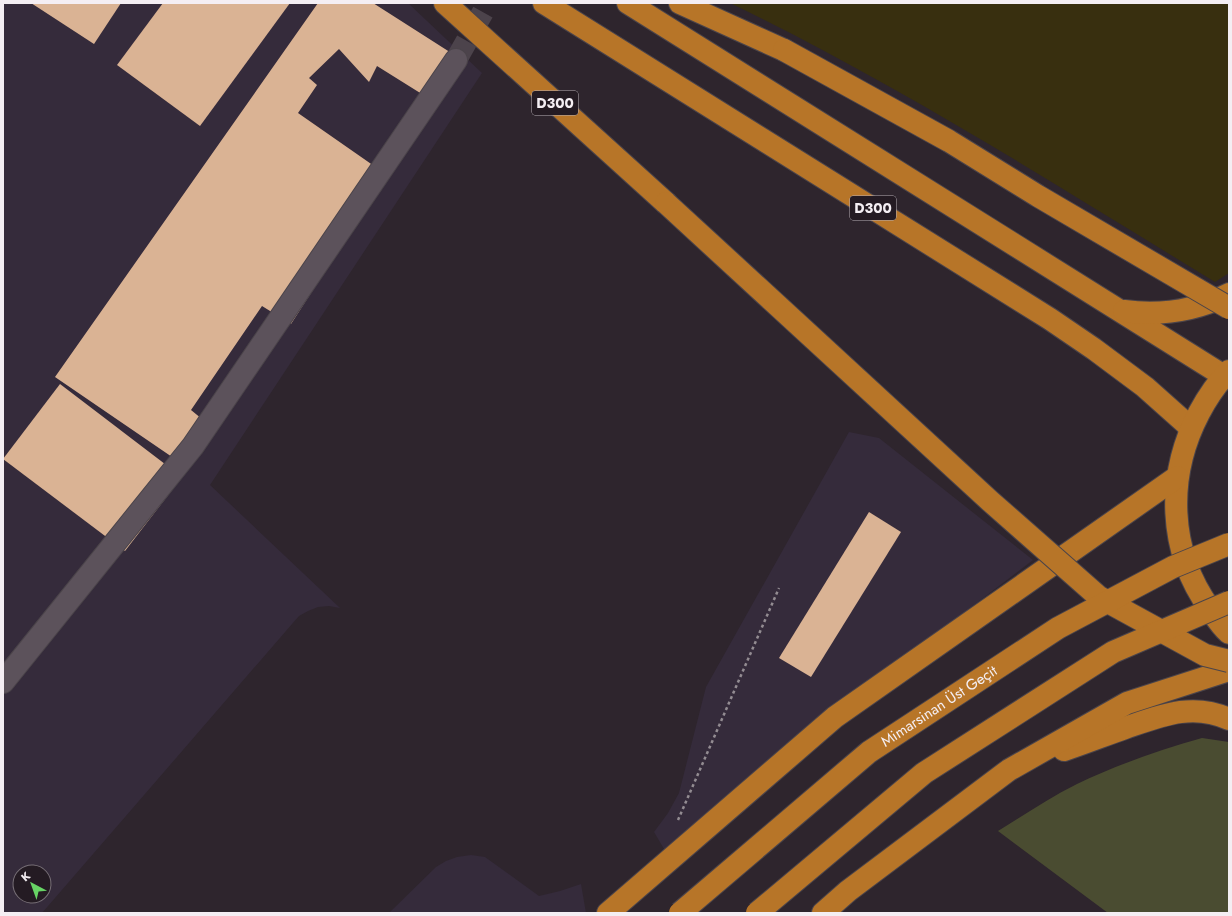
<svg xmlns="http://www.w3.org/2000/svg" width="1232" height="916" viewBox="0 0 1232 916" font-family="Jost,sans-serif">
  <rect width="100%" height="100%" fill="#2e252d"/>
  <g fill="#352b3b" fill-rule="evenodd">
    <path d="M3 3H408L482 73 210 485 340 608 329 606 318 607 308 611 299 616 292 624 42 913H3ZM20 872H44V896H20Z"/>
    <polygon points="849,432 879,438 1033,560 928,640 667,854 654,832 668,813 679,793 706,687"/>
    <polygon points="471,855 485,857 539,896 560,891 581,884 586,913 389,913 436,867 446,861 457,857"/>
  </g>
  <path fill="#4a4c31" d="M1202 738 1229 742V913H1108L998 831C1024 815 1049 798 1077 784 1117 765 1159 750 1202 738Z"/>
  <path fill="#382f0f" d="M730 3H1229V273L1215 282C1056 185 898 84 730 3Z"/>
  <g fill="#dab394">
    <polygon points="31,3 121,3 94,44"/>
    <polygon points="163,3 290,3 200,126 117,65"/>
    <polygon points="318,3 373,3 456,56 425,96 377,66 369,82 339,49 309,78 317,85 298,113 387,175 291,324 262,306 191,410 202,419 175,459 55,377"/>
    <polygon points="60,384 182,477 125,551 3,459"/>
    <polygon points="869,512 901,532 811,677 779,658"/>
  </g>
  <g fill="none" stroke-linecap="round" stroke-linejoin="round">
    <polyline stroke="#4c434b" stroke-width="22" stroke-dasharray="22 11" stroke-linecap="butt" points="456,60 488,3"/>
    <g stroke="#4b444a" stroke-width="24">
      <polyline id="minor" points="3,682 193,446 456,60"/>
    </g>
    <g stroke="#4b444a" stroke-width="24">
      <g id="highway">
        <polyline points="445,3 666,203"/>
        <polyline points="544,3 1050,319 1094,349 1145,387 1191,428"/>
        <polyline points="628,3 1224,376"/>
        <polyline points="680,3 784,50"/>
        <path d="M1124 311C1161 316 1195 311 1229 294"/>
        <path d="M1229 371C1217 383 1207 398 1199 413 1166 476 1168 551 1210 609 1216 618 1221 626 1229 633"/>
        <path d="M1064 750C1085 743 1105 735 1125 728 1160 716 1192 702 1229 719"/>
        <polyline points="608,913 835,717 1177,477"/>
        <polyline points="823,913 848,891 1009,770 1127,703 1229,670"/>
      </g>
    </g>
    <polyline stroke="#938c92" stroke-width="2.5" stroke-dasharray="3 3" stroke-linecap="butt" points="678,820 779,588"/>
    <use href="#minor" stroke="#5c525b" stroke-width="22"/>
    <use href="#highway" stroke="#b77528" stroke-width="22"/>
    <g stroke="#4b444a" stroke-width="24" stroke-linecap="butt">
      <g id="highway-bridge">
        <polyline points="784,50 949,141 1038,196 1229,308"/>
        <polyline points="666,203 990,501 1099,597 1205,655 1229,661"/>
        <path id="s1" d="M680 913 869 752 1058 628 1173 567 1229 544"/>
        <polyline points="757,913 924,773 1113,652 1229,602"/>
      </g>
    </g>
    <use href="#highway-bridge" stroke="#b77528" stroke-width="22"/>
  </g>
  <g text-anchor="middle" stroke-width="4" stroke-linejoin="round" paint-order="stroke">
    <g fill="#241b23" stroke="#b6afb5" stroke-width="1">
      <rect x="532" y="91" width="46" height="24" rx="3"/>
      <rect x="850" y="196" width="46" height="24" rx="3"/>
    </g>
    <g font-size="14" font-weight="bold" fill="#f4eef3">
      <text x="555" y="108">D300</text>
      <text x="873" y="213">D300</text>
    </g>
    <g font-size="15" fill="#f4eef3" stroke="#241b23">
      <text dy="5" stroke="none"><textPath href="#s1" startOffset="332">Mimarsinan Üst Geçit</textPath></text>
    </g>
  </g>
  <rect width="1232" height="916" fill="none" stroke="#f4eef3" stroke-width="8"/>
  <g transform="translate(32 884) rotate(319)"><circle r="19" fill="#241b23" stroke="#776f76"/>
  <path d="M0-3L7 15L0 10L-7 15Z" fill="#67d465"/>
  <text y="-6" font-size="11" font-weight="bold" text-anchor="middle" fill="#f4eef3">K</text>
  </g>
</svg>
